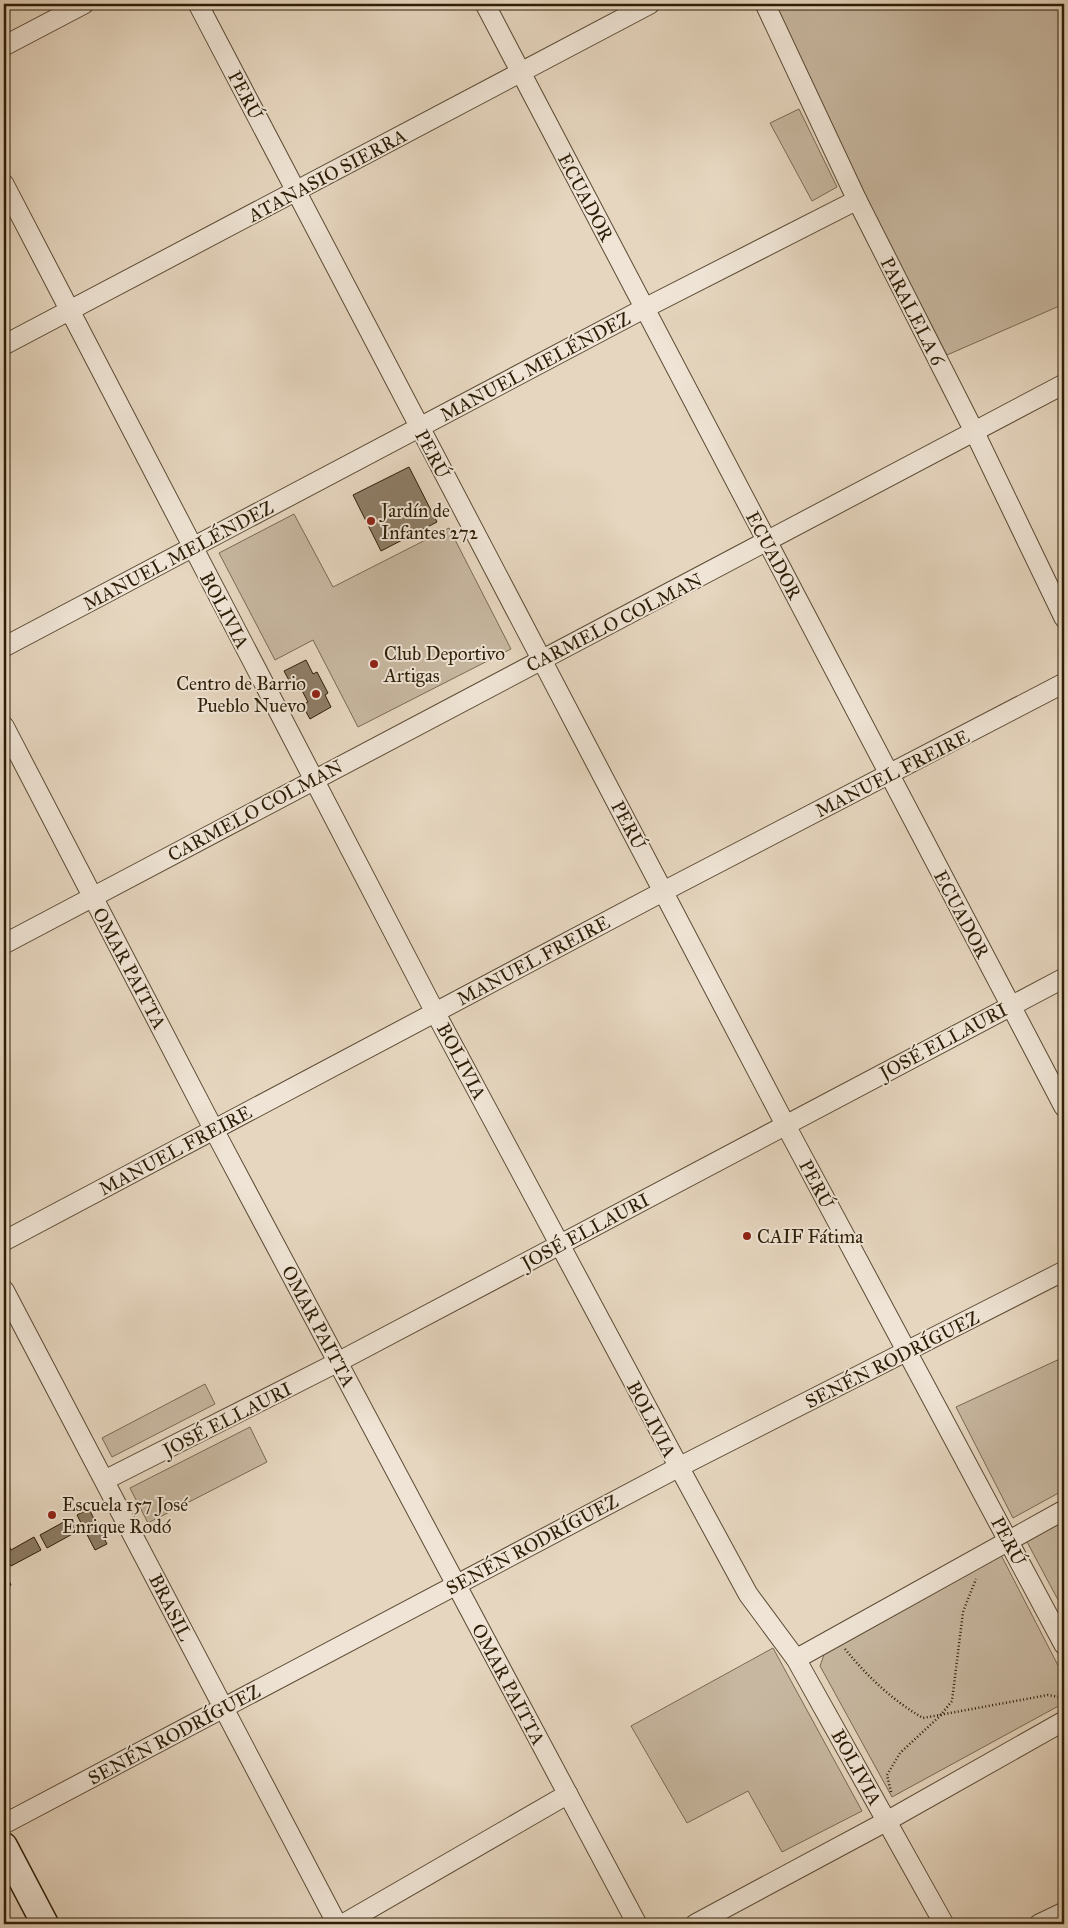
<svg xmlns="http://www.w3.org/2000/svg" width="1068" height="1928" viewBox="0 0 1068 1928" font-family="'IM FELL Great Primer',serif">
  <rect width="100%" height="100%" fill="#e6d6bf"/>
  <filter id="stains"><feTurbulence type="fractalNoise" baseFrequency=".004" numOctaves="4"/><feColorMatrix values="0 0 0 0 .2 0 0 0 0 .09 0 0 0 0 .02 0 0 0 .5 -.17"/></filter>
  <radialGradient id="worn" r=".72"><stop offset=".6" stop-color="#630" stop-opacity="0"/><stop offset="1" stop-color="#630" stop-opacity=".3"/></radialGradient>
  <g fill="#c7b7a0" stroke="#7a6a53">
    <polygon points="772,4 1064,4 1064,304 947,355 864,196"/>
    <polygon points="799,109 837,187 812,201 770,123"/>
    <polygon points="294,514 333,587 449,528 511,649 358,727 313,640 275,660 219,553"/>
    <polygon points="1064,1357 1064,1490 1013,1518 956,1407"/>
    <polygon points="205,1384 215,1404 112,1457 102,1438"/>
    <polygon points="250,1427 267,1462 148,1523 130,1488"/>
    <polygon points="1064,1521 1064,1611 1026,1540"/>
    <polygon points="1001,1555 1064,1677 1064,1703 892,1797 820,1666 827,1646"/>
    <polygon points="773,1648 862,1811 782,1852 748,1791 687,1823 631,1726"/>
  </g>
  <g fill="#8d7d66" stroke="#2d1d06">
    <polygon points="409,467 437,522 381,551 353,495"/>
    <polygon points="306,660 313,674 317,672 328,693 325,695 331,707 310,719 302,705 308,702 298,683 292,686 284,671"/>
    <polygon points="89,1509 107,1544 95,1550 77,1515"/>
    <polygon points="71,1518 78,1531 47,1548 40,1535"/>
    <polygon points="34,1537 41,1550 11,1566 8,1561 4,1563 4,1549 9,1546 11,1550"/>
    <polygon points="4,1570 11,1585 6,1587 10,1593 4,1596"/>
  </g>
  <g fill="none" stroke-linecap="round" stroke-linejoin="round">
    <g stroke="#5b4b34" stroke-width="21">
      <g id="street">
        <polyline points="198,4 785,1124 1064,1645"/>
        <polyline points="485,4 1064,1107"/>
        <polyline points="765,4 857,200 974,431 1064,618"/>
        <polyline points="4,46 84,4"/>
        <polyline points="4,184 435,1012 679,1467 748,1594 796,1659 944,1924"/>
        <polyline points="4,345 650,4"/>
        <polyline points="4,647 645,308 857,200"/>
        <polyline points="4,726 214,1130 637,1924"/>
        <polyline points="4,944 1064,384"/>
        <polyline points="4,1241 664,891 1064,683"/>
        <polyline points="4,1290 337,1924"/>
        <polyline points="105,1480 338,1362 1064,978"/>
        <polyline points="796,1659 1064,1510"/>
        <polyline points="4,1824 679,1467 1064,1271"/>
        <polyline points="343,1924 568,1794"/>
        <polyline points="695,1924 887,1821 1064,1721"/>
        <polyline points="1039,1924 1064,1912"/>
      </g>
    </g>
    <g stroke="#2d1d06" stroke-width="29">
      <polyline id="secondary" points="4,1846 45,1924"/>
    </g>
    <g stroke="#2d1d06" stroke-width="2.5" stroke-dasharray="1 2.5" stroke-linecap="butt">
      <path d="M845 1649C867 1676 893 1701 923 1718L1048 1695 1064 1698"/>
      <polyline points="891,1792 887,1775 900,1753 940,1716 952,1701 963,1612 976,1579"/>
    </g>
    <use href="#street" stroke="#efe4d5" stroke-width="19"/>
    <use href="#secondary" stroke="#efe4d5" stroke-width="26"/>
  </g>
  <g fill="#8f2418" stroke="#efe4d5" stroke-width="2">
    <circle cx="371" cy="521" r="5"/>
    <circle cx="374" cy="664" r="5"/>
    <circle cx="316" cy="694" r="5"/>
    <circle cx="747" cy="1236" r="5"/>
    <circle cx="52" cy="1515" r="5"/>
  </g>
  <g text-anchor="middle" stroke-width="4" stroke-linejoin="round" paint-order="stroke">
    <g font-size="19" fill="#2d1d06" stroke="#efe4d5">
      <text transform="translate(246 95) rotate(62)" y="7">PERÚ</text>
      <text transform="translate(327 175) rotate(-28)" y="7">ATANASIO SIERRA</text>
      <text transform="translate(586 197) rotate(62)" y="7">ECUADOR</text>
      <text transform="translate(913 311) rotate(63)" y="7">PARALELA 6</text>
      <text transform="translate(535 366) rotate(-28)" y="7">MANUEL MELÉNDEZ</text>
      <text transform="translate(433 454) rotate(62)" y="7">PERÚ</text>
      <text transform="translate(178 555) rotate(-28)" y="7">MANUEL MELÉNDEZ</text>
      <text transform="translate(774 555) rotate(62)" y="7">ECUADOR</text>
      <text transform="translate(225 610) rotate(62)" y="7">BOLIVIA</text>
      <text transform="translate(614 622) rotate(-27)" y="7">CARMELO COLMAN</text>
      <text transform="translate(892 773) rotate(-27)" y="7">MANUEL FREIRE</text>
      <text transform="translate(255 810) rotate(-28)" y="7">CARMELO COLMAN</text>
      <text transform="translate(629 825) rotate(62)" y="7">PERÚ</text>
      <text transform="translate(962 914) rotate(62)" y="7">ECUADOR</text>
      <text transform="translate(533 960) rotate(-28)" y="7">MANUEL FREIRE</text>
      <text transform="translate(130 968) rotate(62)" y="7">OMAR PAITTA</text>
      <text transform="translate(943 1041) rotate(-28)" y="7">JOSÉ ELLAURI</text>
      <text transform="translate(462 1061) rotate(62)" y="7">BOLIVIA</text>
      <text transform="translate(175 1150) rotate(-28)" y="7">MANUEL FREIRE</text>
      <text transform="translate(817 1184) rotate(62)" y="7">PERÚ</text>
      <text transform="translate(585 1231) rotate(-28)" y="7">JOSÉ ELLAURI</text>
      <text transform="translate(319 1326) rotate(62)" y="7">OMAR PAITTA</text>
      <text transform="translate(892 1359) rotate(-27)" y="7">SENÉN RODRÍGUEZ</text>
      <text transform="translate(227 1419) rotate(-27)" y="7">JOSÉ ELLAURI</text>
      <text transform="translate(652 1419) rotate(62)" y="7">BOLIVIA</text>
      <text transform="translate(1009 1541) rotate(62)" y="7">PERÚ</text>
      <text transform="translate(532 1544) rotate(-28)" y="7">SENÉN RODRÍGUEZ</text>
      <text transform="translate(171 1607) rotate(63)" y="7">BRASIL</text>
      <text transform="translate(509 1684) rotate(62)" y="7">OMAR PAITTA</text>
      <text transform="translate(174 1734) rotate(-28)" y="7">SENÉN RODRÍGUEZ</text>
      <text transform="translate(857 1767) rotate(61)" y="7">BOLIVIA</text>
    </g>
    <g font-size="19" fill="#2d1d06" stroke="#efe4d5" text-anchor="start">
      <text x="381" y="517">Jardín de<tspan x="381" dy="22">Infantes 272</tspan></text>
      <text x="384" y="660">Club Deportivo<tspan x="384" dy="22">Artigas</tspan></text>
      <text x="306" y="690" text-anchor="end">Centro de Barrio<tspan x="306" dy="22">Pueblo Nuevo</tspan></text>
      <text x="757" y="1243">CAIF Fátima</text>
      <text x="62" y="1511">Escuela 157 José<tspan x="62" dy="22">Enrique Rodó</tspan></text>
    </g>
  </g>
  <rect width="1068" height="1928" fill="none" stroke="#e6d6bf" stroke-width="20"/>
  <rect x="5" y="5" width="1058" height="1918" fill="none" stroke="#2d1d06" stroke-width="2.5"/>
  <rect x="10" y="10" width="1048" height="1908" fill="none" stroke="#2d1d06"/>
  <rect width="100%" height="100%" filter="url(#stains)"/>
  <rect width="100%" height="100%" fill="url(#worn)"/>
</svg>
